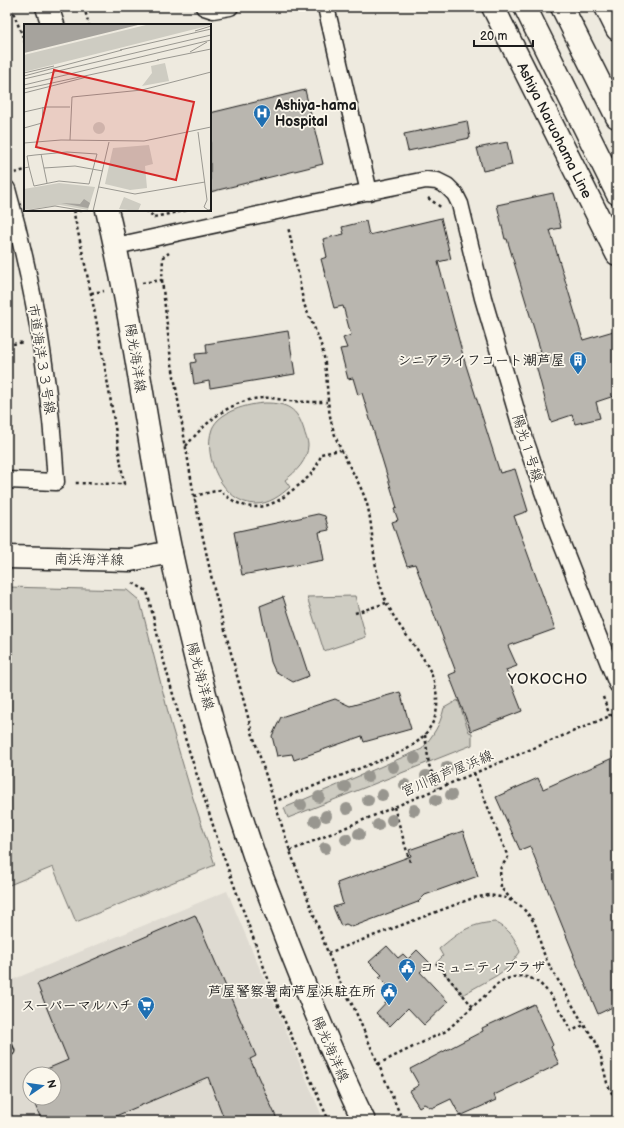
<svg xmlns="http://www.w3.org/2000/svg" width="624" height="1128" viewBox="0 0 624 1128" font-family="'Balsamiq Sans','Klee One',sans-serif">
  <rect width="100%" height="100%" fill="#eeeadf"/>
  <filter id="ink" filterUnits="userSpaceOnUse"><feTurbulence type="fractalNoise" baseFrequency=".025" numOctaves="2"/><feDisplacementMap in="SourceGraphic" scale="8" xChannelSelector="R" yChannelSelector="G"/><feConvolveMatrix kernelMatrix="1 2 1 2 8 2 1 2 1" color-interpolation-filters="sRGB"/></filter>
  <g filter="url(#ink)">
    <path fill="#dedad1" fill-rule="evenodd" d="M227 891 324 1121H7V982ZM30 1074H54V1098H30Z"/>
    <g fill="#ceccc2" stroke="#75746f">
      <path d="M265 403C287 403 297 408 304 430 305 435 308 440 308 445 308 460 296 472 285 480L290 487C280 496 269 504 255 504 223 503 202 457 212 429 219 411 248 404 265 403Z"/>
      <polygon points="7,587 127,590 140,601 171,724 192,795 215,865 76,922 53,867 7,886"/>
      <polygon points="355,596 366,637 324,651 307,597"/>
      <path d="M458 700 469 732 472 733V745L288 818 284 808 422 749C433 735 440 726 444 708Z"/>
      <path d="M495 922C510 930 514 936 520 952L509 967 496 976 462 995 436 963 443 956 439 949C459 932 469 924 495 922Z"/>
    </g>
    <g fill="#b9b6af" stroke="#1c1c1c">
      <polygon points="305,90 323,164 210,192 210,113"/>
      <polygon points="467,121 470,138 408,151 404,134"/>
      <polygon points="507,142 512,165 483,171 477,148"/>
      <polygon points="553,193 561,228 550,230 583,340 617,330 617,395 596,402 600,418 575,424 572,415 551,422 533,354 541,352 507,239 505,239 497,205"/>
      <polygon points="441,218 451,259 438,262 464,359 500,473 515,469 528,511 514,516 555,629 508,646 517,666 506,670 522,711 471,731 449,675 456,672 415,564 407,566 392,522 398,520 394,509 397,508 362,393 358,395 353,378 348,379 340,349 347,348 343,338 351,335 343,306 334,308 321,259 327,257 323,239 344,234 342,227 366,221 369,235"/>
      <polygon points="288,331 295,374 210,388 209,381 194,384 191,363 196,362 195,354 207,353 206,344"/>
      <polygon points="318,514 325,516 329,530 319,532 324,560 242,575 234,532"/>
      <polygon points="283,597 309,676 293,682 275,671 271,662 260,606"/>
      <polygon points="400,692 411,729 364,742 362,736 294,760 292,754 277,756 272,736 281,717 335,699 350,706"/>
      <polygon points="617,756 617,1005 598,1014 573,955 574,955 530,846 520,850 496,797 538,778 543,789"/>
      <polygon points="463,831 478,876 425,895 418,902 352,927 346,924 341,926 333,907 343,904 337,883 411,856 409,850"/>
      <polygon points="195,915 256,1056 250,1059 278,1121 225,1121 208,1077 104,1121 42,1121 32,1098 54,1098 54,1074 35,1074 68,1060 37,984"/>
      <polygon points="387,946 398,958 403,954 408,959 417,950 430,963 420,972 448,1002 424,1025 408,1008 390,1026 376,1013 392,996 386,990 389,987 379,977 382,975 369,962"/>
      <polygon points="534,1004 553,1045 551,1047 559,1064 494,1095 496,1100 460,1116 451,1099 432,1108 424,1104 419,1107 409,1091 419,1085 410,1069 483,1031 482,1028"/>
    </g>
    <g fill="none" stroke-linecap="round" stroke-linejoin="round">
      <g stroke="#1c1c1c" stroke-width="11">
        <polyline id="lane" points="7,1044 10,1051"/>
      </g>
      <g stroke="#1c1c1c" stroke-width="19">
        <g id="street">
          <polyline points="204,7 213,10 230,7"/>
          <polyline points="326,7 369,192"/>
          <path d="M7 189C34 284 50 383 56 482L7 480"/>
          <polyline points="116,246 341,197 426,180 437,181 447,186 455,194 460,204 483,298 524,437 556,529 617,684"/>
        </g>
      </g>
      <g stroke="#1c1c1c" stroke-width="25">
        <g id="secondary">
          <polyline points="47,7 53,25"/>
          <path id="s1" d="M493 7 617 254"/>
          <path d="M107 210C134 323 147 439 171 553 193 657 221 760 256 861 266 888 277 914 287 941 311 1002 335 1062 364 1121"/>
          <polyline points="7,557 130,560 171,552"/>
        </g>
      </g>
      <g stroke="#1c1c1c" stroke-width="25">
        <g id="highway">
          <polyline points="525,7 617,193"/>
          <polyline points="562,7 617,117"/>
          <polyline points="606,7 617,29"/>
        </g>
      </g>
      <g stroke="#1c1c1c" stroke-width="2.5" stroke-dasharray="3 3" stroke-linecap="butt">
        <polyline points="11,7 25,42"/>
        <polyline points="84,7 89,25"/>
        <polyline points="15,173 25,170"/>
        <polyline points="428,198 442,208"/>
        <path d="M73 210C94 301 110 392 124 484L73 483"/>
        <polyline points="146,210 154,217 155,219"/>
        <polyline points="73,212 83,210"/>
        <polyline points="154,217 188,210"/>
        <polyline points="162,280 170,352 194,496 214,589 252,732 290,851 328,953 339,980 354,1008 403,1121"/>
        <polyline points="142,283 162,280 163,257 169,253"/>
        <polyline points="91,293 104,291"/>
        <polyline points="7,345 24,342"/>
        <path d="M186 446C205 423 230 400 262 398 272 397 281 400 290 401 302 402 315 402 327 402"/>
        <path d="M194 496 220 490C234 505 254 512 273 503 281 500 287 494 294 489 307 479 317 471 321 454L340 450"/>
        <polyline points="133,583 147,591 163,658 185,738 219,844 278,1006 329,1121"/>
        <polyline points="355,613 386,603"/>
        <polyline points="603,697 610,716"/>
        <polyline points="425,735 429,765 438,788"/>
        <polyline points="474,773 508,857 500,869 501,888 513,901"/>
        <path d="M273 802 399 753C420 744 439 724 437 700 435 662 410 645 393 615 391 610 388 606 386 602 381 588 377 575 375 561 372 542 372 523 367 504 359 478 342 458 334 432 325 404 329 379 323 352 319 335 310 320 304 304 302 295 300 286 299 277 295 260 292 244 288 227"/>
        <polyline points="394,807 410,862"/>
        <polyline points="290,851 617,713"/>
        <polyline points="328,953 473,898 489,895 506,898 521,906 532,919 536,926 542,949 547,961 584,1025 595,1040 601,1057 607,1083 617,1104"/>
        <polyline points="436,963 473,1007"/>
        <path d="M378 1064 446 1031 500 982C540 961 555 1003 571 1031L584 1025"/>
      </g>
      <use href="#lane" stroke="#fbf7ec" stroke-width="8"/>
      <use href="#street" stroke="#fbf7ec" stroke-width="16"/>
      <use href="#secondary" stroke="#fbf7ec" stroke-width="22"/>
      <use href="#highway" stroke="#fbf7ec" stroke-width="22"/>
    </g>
    <g fill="#98968f">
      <circle cx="415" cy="758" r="6"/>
      <circle cx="393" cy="767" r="6"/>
      <circle cx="447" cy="767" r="6"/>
      <circle cx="426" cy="776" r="6"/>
      <circle cx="368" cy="777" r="6"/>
      <circle cx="405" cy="785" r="6"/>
      <circle cx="345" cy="787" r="6"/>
      <circle cx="382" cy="795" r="6"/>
      <circle cx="451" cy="795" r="6"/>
      <circle cx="319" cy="797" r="6"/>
      <circle cx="368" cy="800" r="6"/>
      <circle cx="436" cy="800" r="6"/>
      <circle cx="301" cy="805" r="6"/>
      <circle cx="347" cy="809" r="6"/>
      <circle cx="414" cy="810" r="6"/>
      <circle cx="326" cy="816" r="6"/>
      <circle cx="392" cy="820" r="6"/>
      <circle cx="315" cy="821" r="6"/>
      <circle cx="378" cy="825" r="6"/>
      <circle cx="359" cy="834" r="6"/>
      <circle cx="346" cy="839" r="6"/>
      <circle cx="325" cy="848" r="6"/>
    </g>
  </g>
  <defs>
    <g id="hospital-pin" transform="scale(0.9)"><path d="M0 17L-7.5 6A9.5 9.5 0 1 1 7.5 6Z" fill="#1f6fb2" stroke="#fbf7ec"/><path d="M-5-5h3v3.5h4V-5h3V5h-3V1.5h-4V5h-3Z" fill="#fff"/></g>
    <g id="building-pin" transform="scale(0.9)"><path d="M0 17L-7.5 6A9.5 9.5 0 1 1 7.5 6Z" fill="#1f6fb2" stroke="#fbf7ec"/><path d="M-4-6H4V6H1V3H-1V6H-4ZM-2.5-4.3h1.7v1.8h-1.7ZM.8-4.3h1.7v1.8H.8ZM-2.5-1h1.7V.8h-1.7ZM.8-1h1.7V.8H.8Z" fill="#fff"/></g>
    <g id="civic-pin" transform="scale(0.9)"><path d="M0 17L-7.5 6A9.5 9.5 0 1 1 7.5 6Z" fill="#1f6fb2" stroke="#fbf7ec"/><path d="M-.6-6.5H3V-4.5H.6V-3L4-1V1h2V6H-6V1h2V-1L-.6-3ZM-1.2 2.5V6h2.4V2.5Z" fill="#fff"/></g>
    <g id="supermarket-pin" transform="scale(0.9)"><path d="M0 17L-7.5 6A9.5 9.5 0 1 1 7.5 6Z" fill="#1f6fb2" stroke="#fbf7ec"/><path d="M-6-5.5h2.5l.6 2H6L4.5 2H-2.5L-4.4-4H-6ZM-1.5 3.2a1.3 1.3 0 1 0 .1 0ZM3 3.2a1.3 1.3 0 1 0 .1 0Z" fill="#fff"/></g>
  </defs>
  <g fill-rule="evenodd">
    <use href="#hospital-pin" x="262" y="113"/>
    <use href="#building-pin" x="578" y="360"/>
    <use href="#civic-pin" x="407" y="967"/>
    <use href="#civic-pin" x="389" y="991"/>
    <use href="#supermarket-pin" x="146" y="1005"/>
  </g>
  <g text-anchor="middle" stroke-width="3.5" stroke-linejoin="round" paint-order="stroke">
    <g font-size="14" font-weight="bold" fill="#1c1c1c" stroke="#fbf7ec" text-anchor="end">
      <text x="275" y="110" text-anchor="start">Ashiya-hama<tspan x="275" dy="16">Hospital</tspan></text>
      <text x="565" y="365">シニアライフコート潮芦屋</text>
      <text x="420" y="972" text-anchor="start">コミュニティプラザ</text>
      <text x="376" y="996">芦屋警察署南芦屋浜駐在所</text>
      <text x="133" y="1010">スーパーマルハチ</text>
    </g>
    <g font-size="14" fill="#1c1c1c" stroke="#fbf7ec">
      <text dy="5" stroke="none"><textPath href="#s1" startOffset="138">Ashiya Naruohama Line</textPath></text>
      <text transform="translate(136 358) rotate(81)" y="5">陽光海洋線</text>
      <text transform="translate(42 359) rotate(81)" y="5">市道海洋３３号線</text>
      <text transform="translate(528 448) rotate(72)" y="5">陽光１号線</text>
      <text transform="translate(89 559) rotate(1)" y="5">南浜海洋線</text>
      <text transform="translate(201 676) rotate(75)" y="5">陽光海洋線</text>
      <text transform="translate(447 773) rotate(-23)" y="5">宮川南芦屋浜線</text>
      <text transform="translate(331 1049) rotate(66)" y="5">陽光海洋線</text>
    </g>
    <g font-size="15" letter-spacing="1" fill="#1c1c1c" stroke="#fbf7ec">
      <text x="548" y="684">YOKOCHO</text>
    </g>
  </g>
  <g transform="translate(24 24)">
    <rect width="187" height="187" fill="#eeeadf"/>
    <path d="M126 0 187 1 0 48V31ZM141 39 145 57 118 62 128 49 127 42ZM69 104a6 6 0 1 1 12 0a6 6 0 1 1-12 0ZM125 121 129 140 121 142 123 164 106 166 81 160 89 124ZM35 159 71 163 64 186 36 181 0 186V165ZM100 173 117 180 114 187 95 185Z" fill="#ceccc2"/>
    <path d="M0 0H118L0 29ZM60 175 66 179 64 184 37 179 56 180Z" fill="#a6a39d"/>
    <path fill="none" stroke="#9a9891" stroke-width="1" d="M171 7 187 2M96 26 187 5M166 28 183 18M133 36 187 25M0 49 30 42M0 52 98 26M0 55 187 11M0 61 187 16M0 65 135 36M0 69 63 53M0 88 22 83H46M0 104 18 99 19 83M174 108 183 176 180 183 184 186 187 185M46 116 48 73 118 66 187 48M0 119 37 116 120 117 187 103M17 130 23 159M0 144 5 143 10 162 35 157 65 160 73 130 43 128 11 131 3 132 5 143M20 144 51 142 79 147M75 163 111 170 181 158M0 187 31 182 61 187M69 187 85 118"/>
    <path fill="#d62828" fill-opacity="0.15" stroke="#d62828" stroke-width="2" d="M30 46 170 78 152 156 12 123Z"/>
    <rect width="187" height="187" fill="none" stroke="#1c1c1c" stroke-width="2"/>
  </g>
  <rect width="624" height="1128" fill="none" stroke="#fbf7ec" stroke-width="24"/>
  <rect x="12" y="12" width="600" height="1104" fill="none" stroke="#1c1c1c" stroke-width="1.5" filter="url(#ink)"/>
  <g transform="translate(42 1086) rotate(77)"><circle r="19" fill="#fbf7ec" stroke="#a29f99"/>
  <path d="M0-3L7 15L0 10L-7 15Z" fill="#1f6fb2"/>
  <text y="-6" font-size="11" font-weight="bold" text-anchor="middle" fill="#1c1c1c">N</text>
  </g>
  <path d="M474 40v6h59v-6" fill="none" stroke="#1c1c1c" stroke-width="2"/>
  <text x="480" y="40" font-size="12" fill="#1c1c1c" stroke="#fbf7ec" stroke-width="3" paint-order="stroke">20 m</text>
</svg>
